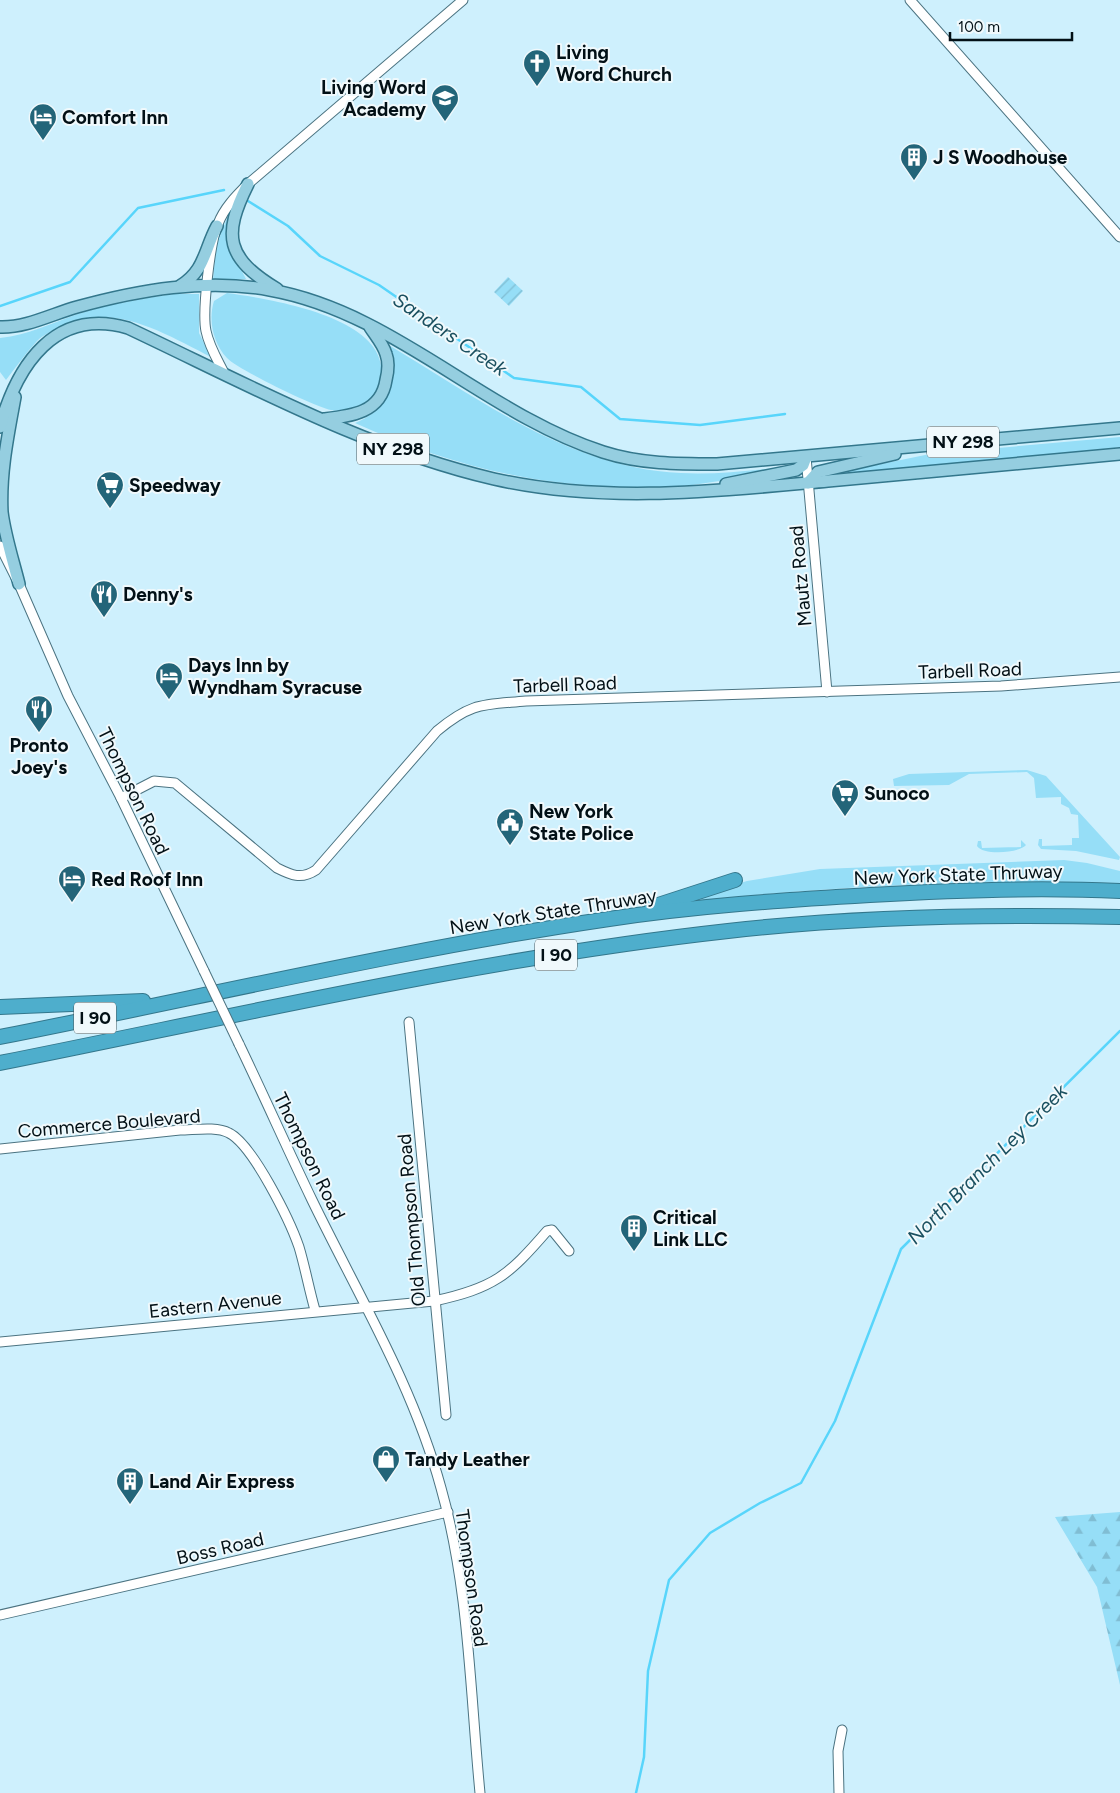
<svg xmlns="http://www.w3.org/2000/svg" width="1120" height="1793" viewBox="0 0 1120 1793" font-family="Figtree,sans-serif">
  <defs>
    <pattern id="forest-firs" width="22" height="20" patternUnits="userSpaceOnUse" patternTransform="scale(1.25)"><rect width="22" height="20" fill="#96def7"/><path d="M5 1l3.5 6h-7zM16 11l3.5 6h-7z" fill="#80bdd3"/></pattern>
    <pattern id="garden-furrows" width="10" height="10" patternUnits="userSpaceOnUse" patternTransform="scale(1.25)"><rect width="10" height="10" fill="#96def7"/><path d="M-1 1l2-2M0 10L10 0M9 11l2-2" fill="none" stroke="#80bdd3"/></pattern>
  </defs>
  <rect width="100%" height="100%" fill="#cef0fd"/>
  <g fill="#96def7">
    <polygon points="231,207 235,258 246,279 213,280 216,247"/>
    <path d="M227 293C270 299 390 317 381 377 379 391 371 404 357 408 349 411 339 412 331 410 315 407 237 369 227 358 213 343 208 320 214 301Z"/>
    <path d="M173 294H199V333L211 357C165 334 112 300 60 327 52 331 43 335 37 341 26 353 16 367 6 380L0 372V338C29 335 51 323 78 314 109 304 140 299 173 294Z"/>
    <path d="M387 344C479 399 570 468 681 473 716 475 752 470 787 467V469C749 475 710 484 671 487 655 489 638 487 622 487 526 485 442 462 355 423 392 408 399 380 387 344Z"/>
    <polygon points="1120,437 1120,447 1096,452 828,475 930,454"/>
    <polygon points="1027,770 1046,776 1120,857 1119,860 1076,851 1041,849 1038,845 1039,839 1042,839 1042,846 1072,845 1072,838 1079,838 1078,815 1071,814 1069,808 1061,804 1061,797 1036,798 1034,778 1027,772 969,774 949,785 894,786 893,779 909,774"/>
    <path d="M1021 840 1026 845C1020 853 983 856 977 846L978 841H981L982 848 1021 847Z"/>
    <path d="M1064 860 1087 863 1120 871V883C979 880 839 885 698 901L712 892 747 881 820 869Z"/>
  </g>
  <polygon fill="url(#forest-firs)" points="1120,1512 1120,1685 1097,1587 1055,1517"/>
  <polygon fill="url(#garden-furrows)" points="508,277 523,291 509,306 494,292"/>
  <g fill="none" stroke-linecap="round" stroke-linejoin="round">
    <g stroke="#58d5fb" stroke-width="2.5">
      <polyline points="248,201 288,226 320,256 379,285 514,378 581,387 620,419 700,425 785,414"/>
      <polyline points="0,306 70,282 138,208 224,190"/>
      <polyline points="636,1793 644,1757 648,1671 669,1580 710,1533 760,1503 801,1483 835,1421 901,1249 1120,1031"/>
    </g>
    <g stroke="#4b7381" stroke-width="11">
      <g id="minor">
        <polyline points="910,0 1120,237"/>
        <path d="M224 373C217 359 209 346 206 331 202 312 210 241 218 224 224 208 236 196 248 184L463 0"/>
        <polyline points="806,457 827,692"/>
        <polyline points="0,546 19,584 68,696 121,798 204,971"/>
        <path d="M121 798 154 781 175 783 277 868C291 875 301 880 316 870L437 731C472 702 483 705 526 701L1001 686 1120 677"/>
        <polyline points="409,1022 446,1415"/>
        <path d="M239 1044C264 1096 287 1148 312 1200 358 1295 413 1385 441 1488 469 1587 470 1691 480 1793"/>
        <path d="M0 1149 180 1130C194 1130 216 1126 229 1133 253 1145 290 1221 299 1247 305 1267 309 1289 315 1310"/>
        <path d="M0 1342 434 1301C494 1288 508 1276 547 1231L552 1230 569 1251"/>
        <polyline points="0,1615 448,1512"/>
        <polyline points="839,1793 838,1751 842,1730"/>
      </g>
    </g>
    <g stroke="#33778c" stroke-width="14">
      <g id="major">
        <path d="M248 184C222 236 226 258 277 289"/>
        <path d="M180 286C205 271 204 250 217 226"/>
        <path d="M0 327C26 328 52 314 77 307 139 290 206 278 270 290 394 312 485 414 603 452 640 464 678 464 717 464L1120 428"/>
        <path d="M15 397C8 435 0 473 2 512 5 536 13 560 19 584"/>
        <path d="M324 419C351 416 381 413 386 380 388 372 389 362 386 354 383 344 375 335 370 327"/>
        <path d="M0 427C17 365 55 307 128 328 247 384 365 449 494 479 604 504 717 491 828 481 925 472 1023 463 1120 454"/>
        <polyline points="808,483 818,472 895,454"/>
        <polyline points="726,484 796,470 803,465 806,457"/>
      </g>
    </g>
    <g stroke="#33778c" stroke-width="16">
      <g id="highway">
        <polyline points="652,907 735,880"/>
        <polyline points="0,1007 143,1001"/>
        <path d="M0 1037C203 997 405 949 609 919 695 906 783 900 870 895 953 890 1037 887 1120 891"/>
        <path d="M0 1063C241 1015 484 958 728 931 858 916 989 914 1120 917"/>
      </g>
    </g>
    <use href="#minor" stroke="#fff" stroke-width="9"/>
    <use href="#major" stroke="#95cee0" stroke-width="11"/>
    <use href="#highway" stroke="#4eaecc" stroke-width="14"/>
    <g stroke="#4b7381" stroke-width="11" stroke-linecap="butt">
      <polyline id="minor-bridge" points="204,971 239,1044"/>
    </g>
    <use href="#minor-bridge" stroke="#fff" stroke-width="9"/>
  </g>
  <defs>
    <g id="church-pin" transform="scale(1.4375)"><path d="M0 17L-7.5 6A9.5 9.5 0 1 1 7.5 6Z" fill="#236579" stroke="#f0f9fc"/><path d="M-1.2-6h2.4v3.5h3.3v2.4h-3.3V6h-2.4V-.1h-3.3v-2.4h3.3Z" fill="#fff"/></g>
    <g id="school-pin" transform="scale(1.4375)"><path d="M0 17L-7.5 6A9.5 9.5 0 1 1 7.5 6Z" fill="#236579" stroke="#f0f9fc"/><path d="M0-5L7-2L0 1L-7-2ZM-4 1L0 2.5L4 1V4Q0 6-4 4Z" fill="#fff"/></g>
    <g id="hotel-pin" transform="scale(1.4375)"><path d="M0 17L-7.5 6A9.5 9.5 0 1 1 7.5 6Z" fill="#236579" stroke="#f0f9fc"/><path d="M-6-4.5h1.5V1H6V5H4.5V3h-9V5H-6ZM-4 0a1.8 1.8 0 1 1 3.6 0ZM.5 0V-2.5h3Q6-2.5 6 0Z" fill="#fff"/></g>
    <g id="building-pin" transform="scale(1.4375)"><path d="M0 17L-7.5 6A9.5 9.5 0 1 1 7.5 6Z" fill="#236579" stroke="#f0f9fc"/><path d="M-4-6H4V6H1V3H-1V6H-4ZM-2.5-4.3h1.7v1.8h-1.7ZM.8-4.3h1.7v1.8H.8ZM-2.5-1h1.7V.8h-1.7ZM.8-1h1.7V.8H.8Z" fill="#fff"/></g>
    <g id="supermarket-pin" transform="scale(1.4375)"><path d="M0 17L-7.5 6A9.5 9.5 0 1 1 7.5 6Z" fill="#236579" stroke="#f0f9fc"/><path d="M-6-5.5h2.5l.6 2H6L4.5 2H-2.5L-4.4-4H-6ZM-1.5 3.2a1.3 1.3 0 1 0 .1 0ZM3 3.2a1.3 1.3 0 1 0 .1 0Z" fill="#fff"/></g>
    <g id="restaurant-pin" transform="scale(1.4375)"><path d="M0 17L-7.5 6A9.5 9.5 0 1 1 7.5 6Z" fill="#236579" stroke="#f0f9fc"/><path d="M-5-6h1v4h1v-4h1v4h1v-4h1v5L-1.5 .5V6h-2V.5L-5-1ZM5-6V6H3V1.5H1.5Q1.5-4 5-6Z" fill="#fff"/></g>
    <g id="civic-pin" transform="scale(1.4375)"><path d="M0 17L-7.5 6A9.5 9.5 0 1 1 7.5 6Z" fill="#236579" stroke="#f0f9fc"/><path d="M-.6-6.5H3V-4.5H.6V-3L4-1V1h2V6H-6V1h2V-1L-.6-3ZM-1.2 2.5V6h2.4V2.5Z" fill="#fff"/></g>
    <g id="shop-pin" transform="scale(1.4375)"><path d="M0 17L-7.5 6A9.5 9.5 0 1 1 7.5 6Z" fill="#236579" stroke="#f0f9fc"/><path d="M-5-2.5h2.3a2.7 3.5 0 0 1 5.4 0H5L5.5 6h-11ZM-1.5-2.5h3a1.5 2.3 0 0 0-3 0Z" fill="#fff"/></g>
  </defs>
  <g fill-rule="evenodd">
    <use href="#church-pin" x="537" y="63"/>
    <use href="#school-pin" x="445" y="98"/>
    <use href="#hotel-pin" x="43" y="117"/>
    <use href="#building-pin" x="914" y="157"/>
    <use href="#supermarket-pin" x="110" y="485"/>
    <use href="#restaurant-pin" x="104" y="594"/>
    <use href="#hotel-pin" x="169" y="676"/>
    <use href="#restaurant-pin" x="39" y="709"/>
    <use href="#supermarket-pin" x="845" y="793"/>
    <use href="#civic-pin" x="510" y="822"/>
    <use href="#hotel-pin" x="72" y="879"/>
    <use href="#building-pin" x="634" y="1228"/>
    <use href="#shop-pin" x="386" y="1459"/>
    <use href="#building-pin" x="130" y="1481"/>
  </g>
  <g text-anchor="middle" stroke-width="4" stroke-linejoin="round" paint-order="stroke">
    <g fill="#f0f9fc" stroke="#49565b" stroke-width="1">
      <rect x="927" y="426.5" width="72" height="31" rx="4"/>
      <rect x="357" y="433.5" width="72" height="31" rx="4"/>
      <rect x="535" y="939.5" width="42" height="31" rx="4"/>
      <rect x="74" y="1002.5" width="42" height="31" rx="4"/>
    </g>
    <g font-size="18" font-weight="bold" fill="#021016">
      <text x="963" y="448">NY 298</text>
      <text x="393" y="455">NY 298</text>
      <text x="556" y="961">I 90</text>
      <text x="95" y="1024">I 90</text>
    </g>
    <g font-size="19" font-weight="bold" fill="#021016" stroke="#f0f9fc" text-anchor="start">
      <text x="556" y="59">Living<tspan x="556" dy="22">Word Church</tspan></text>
      <text x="426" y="94" text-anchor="end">Living Word<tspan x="426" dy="22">Academy</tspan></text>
      <text x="62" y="124">Comfort Inn</text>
      <text x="933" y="164">J S Woodhouse</text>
      <text x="129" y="492">Speedway</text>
      <text x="123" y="601">Denny's</text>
      <text x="188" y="672">Days Inn by<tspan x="188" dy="22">Wyndham Syracuse</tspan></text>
      <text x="39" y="752" text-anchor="middle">Pronto<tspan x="39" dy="22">Joey's</tspan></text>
      <text x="864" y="800">Sunoco</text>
      <text x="529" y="818">New York<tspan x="529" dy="22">State Police</tspan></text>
      <text x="91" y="886">Red Roof Inn</text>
      <text x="653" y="1224">Critical<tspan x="653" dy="22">Link LLC</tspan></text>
      <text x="405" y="1466">Tandy Leather</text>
      <text x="149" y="1488">Land Air Express</text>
    </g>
    <g font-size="19" fill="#021016" stroke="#f0f9fc">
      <text transform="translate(800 576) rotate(-95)" y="7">Mautz Road</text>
      <text transform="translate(970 670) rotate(-2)" y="7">Tarbell Road</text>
      <text transform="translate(565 684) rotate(-2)" y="7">Tarbell Road</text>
      <text transform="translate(134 791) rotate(64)" y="7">Thompson Road</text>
      <text transform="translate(958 874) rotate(-2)" y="7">New York State Thruway</text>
      <text transform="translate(553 911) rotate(-9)" y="7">New York State Thruway</text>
      <text transform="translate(109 1123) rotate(-5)" y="7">Commerce Boulevard</text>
      <text transform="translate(310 1156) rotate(64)" y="7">Thompson Road</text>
      <text transform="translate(411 1220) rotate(-95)" y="7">Old Thompson Road</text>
      <text transform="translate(215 1304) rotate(-6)" y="7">Eastern Avenue</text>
      <text transform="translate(220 1548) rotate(-13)" y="7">Boss Road</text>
      <text transform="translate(472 1578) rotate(82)" y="7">Thompson Road</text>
    </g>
    <g font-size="20" font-style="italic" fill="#1b5060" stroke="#f0f9fc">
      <text transform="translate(450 334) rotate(34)" y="7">Sanders Creek</text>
      <text transform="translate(987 1164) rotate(-45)" y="7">North Branch Ley Creek</text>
    </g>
  </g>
  <path d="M950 32v8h122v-8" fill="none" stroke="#021016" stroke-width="2.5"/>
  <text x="958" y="32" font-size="15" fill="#021016" stroke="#f0f9fc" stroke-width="4" paint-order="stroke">100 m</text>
</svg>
